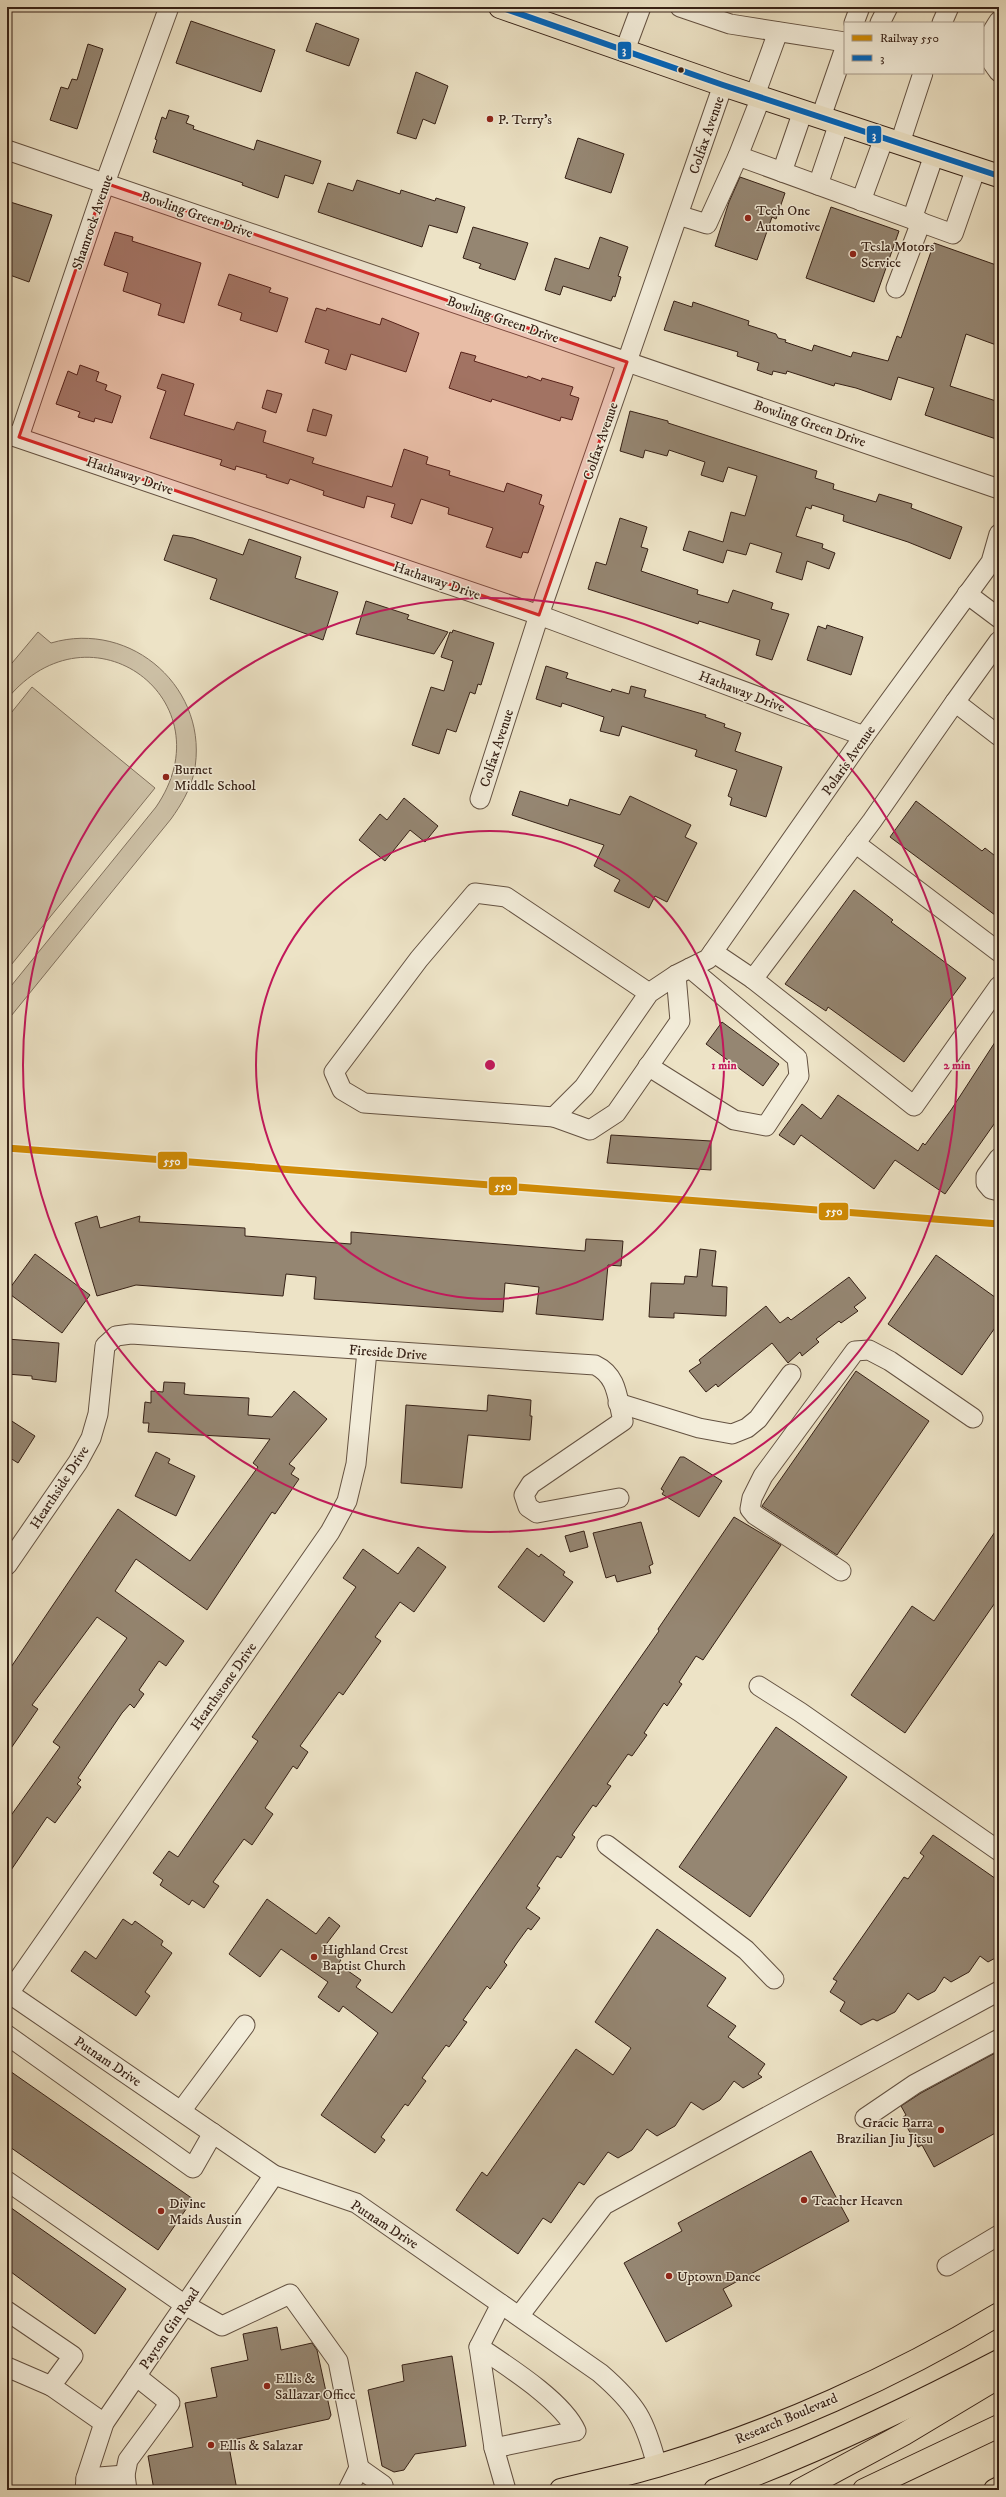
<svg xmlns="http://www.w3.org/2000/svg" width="1006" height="2497" viewBox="0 0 1006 2497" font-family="'IM FELL DW Pica',serif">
  <rect width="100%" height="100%" fill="#ede3c6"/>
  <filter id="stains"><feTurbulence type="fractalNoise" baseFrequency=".005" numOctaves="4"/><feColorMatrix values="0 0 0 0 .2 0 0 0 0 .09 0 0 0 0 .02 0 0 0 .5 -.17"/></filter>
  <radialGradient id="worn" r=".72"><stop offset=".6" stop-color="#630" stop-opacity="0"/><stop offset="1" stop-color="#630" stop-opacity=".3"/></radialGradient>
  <g fill="#cec2a8" stroke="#82725f">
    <path d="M38 632 51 643C132 619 211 690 194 773 190 790 181 805 171 819L7 1021V991L156 807C229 701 91 597 7 699V669Z"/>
    <polygon points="32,687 155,788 7,970 7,718"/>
  </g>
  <g fill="#958672" stroke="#362116">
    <polygon points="191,21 275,50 261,92 176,63"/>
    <polygon points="316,23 359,39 349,66 306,51"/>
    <polygon points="88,44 103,49 77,129 50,120 61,87 68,89 72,79 77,80"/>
    <polygon points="416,72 448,86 435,124 423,119 416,139 397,133"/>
    <polygon points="169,110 189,116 186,123 194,126 193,129 254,150 257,140 321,161 313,184 285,175 278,198 242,185 243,183 153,152 157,140 155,139 162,117 166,119"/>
    <polygon points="578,138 624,154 611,193 565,178"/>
    <polygon points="740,177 785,193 776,219 772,217 757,260 715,246 729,202"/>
    <polygon points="357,180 400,194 401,190 435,201 436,198 465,207 457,233 429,225 422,247 318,212 328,183 353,191"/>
    <polygon points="7,201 52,215 29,282 7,274"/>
    <polygon points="831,207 899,231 874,302 806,278"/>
    <polygon points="473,227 528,243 515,280 479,268 481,264 463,258"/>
    <polygon points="115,232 133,237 132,241 201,263 184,323 158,315 161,304 123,291 128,273 104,265"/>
    <polygon points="600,237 628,247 618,276 621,277 615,297 613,296 611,301 563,286 560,295 545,290 555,258 589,269"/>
    <polygon points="934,243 999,266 999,346 966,334 950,386 999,402 999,440 925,415 934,388 898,377 891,400 856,388 835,383 834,386 787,371 786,374 773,371 772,375 757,370 759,363 737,356 738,352 664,330 674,301 692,307 693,302 749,321 748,325 776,334 778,338 786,340 785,342 812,351 814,345 851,357 853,352 888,361 897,336 901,338"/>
    <polygon points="229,274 271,288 269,292 288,298 277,332 240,320 242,313 218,305"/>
    <polygon points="316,308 326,311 327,308 380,325 382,318 419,333 406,372 351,354 346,370 325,363 329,350 305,342"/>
    <polygon points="461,352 476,356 474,361 527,378 528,376 541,381 542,378 573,387 570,395 579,398 572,420 561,417 560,421 492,399 491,402 449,388"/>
    <polygon points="80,365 99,372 96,381 107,385 105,390 121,396 112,423 95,418 94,422 78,417 80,412 56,404 68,371 77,375"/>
    <polygon points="162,374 194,384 184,415 234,430 237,422 266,431 263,442 314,458 312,463 392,487 404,449 428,457 426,464 450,471 449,475 504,492 507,483 542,495 539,504 544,506 528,553 523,552 521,558 486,547 493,528 448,514 449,508 421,499 412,524 391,517 395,504 367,496 364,508 323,495 324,491 290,479 288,484 266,477 267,475 236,466 235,470 220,465 222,460 150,438 166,391 157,388"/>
    <polygon points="267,390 282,394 276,413 262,408"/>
    <polygon points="313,409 332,415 326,436 307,431"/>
    <polygon points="630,411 668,421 668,423 817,471 815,478 834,484 833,489 876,502 879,494 912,504 911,508 962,527 950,559 908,542 843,521 844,515 812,505 811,509 806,507 796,536 823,544 822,548 835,553 829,569 807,561 802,580 776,572 782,553 750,543 746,555 727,550 723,563 683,550 689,531 723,542 731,512 745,516 757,476 728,467 723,482 701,475 705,462 669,450 667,456 645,450 643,458 620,451"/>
    <polygon points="620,518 647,527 641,547 648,549 641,571 698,590 697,594 728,603 733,590 773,603 771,609 789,614 772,660 756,655 760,640 699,621 698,624 588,589 596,562 606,565"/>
    <polygon points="173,535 193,538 243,555 249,539 301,557 295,578 338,592 323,640 210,599 217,579 164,560"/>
    <polygon points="366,601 409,615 407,619 448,632 434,654 356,634"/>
    <polygon points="827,625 863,637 851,675 807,660 818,626 826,629"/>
    <polygon points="453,630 494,643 481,685 478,684 475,694 470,692 456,732 447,729 439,754 412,745 431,687 444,691 453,661 441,657 450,632 452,633"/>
    <polygon points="546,666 568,673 566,678 611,692 612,689 629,694 631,686 646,690 644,697 706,715 705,717 725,724 724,727 741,733 735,751 782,767 766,817 730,805 732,798 728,796 737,770 695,756 697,750 622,726 619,736 600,731 604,717 562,703 561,707 536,699"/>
    <polygon points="520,791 568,806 570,799 620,815 630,796 691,825 685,837 697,843 667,902 655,896 649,908 614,891 620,880 594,866 604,845 512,815"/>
    <polygon points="404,798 438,826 425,842 410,830 385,861 359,840 380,814 387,820"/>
    <polygon points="916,801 982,851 985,848 999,859 999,918 890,837"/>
    <polygon points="854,890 893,920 891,922 966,978 904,1062 828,1007 826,1011 785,984"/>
    <polygon points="722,1022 779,1064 763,1086 706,1044"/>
    <polygon points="999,1036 999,1117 945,1194 895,1160 874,1189 801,1135 794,1145 779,1135 802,1104 821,1119 838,1095 918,1151 923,1143 925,1145 951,1110"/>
    <polygon points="611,1135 711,1141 711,1170 607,1163"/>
    <polygon points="97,1216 100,1228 140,1216 139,1222 245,1228 245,1236 351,1244 351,1232 585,1251 586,1239 623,1241 621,1266 608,1265 603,1320 536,1314 539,1287 505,1283 503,1312 314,1299 316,1277 286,1274 283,1296 136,1285 97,1296 75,1223"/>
    <polygon points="700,1249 716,1251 712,1286 727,1287 726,1316 674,1313 674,1318 649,1317 651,1283 684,1284 685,1276 697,1277"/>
    <polygon points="35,1254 90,1295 62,1333 7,1292"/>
    <polygon points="936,1255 999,1300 999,1322 962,1375 888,1324"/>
    <polygon points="849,1277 866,1298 854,1307 858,1311 841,1323 839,1321 816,1339 819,1342 802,1356 800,1352 788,1363 772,1343 718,1387 716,1384 706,1392 689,1371 701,1363 699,1360 766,1306 780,1323 788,1317 791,1320"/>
    <polygon points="7,1339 59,1343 56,1382 32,1379 32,1376 7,1374"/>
    <polygon points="856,1371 929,1421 837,1555 762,1506"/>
    <polygon points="164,1382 185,1383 184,1394 190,1395 249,1398 248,1415 272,1417 294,1391 327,1419 289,1464 295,1468 291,1474 299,1479 275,1514 272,1512 207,1610 136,1559 115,1591 184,1641 166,1666 159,1661 139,1690 144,1694 134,1708 130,1704 122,1713 78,1778 81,1780 77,1784 81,1787 55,1823 47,1817 7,1876 7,1821 60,1747 53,1742 127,1638 97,1617 32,1705 38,1709 7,1754 7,1673 118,1509 190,1561 258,1467 253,1463 270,1439 148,1432 149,1423 143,1423 145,1402 151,1403 151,1391 163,1392"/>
    <polygon points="488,1395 531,1400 530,1416 532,1416 530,1440 468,1435 462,1488 401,1483 406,1405 487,1411"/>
    <polygon points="7,1418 35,1436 18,1463 7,1456"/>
    <polygon points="156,1452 170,1459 168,1463 195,1476 176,1516 135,1496"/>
    <polygon points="680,1457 684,1457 722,1481 699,1517 662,1494 664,1491 661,1489"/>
    <polygon points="734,1517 781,1545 703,1660 696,1656 679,1682 682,1684 667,1706 664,1703 644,1733 647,1735 632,1756 628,1754 607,1784 611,1786 596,1807 593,1805 572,1835 575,1837 561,1858 557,1856 537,1886 540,1888 526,1908 540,1918 531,1930 528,1928 517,1943 504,1962 507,1965 490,1989 487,1986 463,2020 467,2022 449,2047 446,2045 422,2078 426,2081 408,2106 405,2104 381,2137 385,2140 375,2153 321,2115 378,2033 343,2006 339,2012 318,1997 328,1982 281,1949 260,1977 229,1954 267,1899 316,1934 329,1917 340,1926 324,1947 341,1960 338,1964 361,1980 356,1987 392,2013 659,1631 658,1629"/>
    <polygon points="641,1522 653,1564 649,1566 651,1573 617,1582 615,1575 606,1578 593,1533"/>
    <polygon points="999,1526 999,1597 905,1733 851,1695 912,1606 934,1621"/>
    <polygon points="584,1531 588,1547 570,1552 565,1536"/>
    <polygon points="418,1547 446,1567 414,1612 400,1602 375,1637 381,1641 343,1695 339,1692 300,1746 308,1752 297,1769 293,1766 265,1808 273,1814 252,1845 244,1839 213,1882 219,1886 204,1908 192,1900 189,1905 160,1885 163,1880 153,1873 169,1851 178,1857 258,1741 252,1737 356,1587 343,1578 363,1549 398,1574"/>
    <polygon points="527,1548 539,1557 541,1554 565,1572 563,1575 573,1582 544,1622 498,1587"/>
    <polygon points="776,1727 847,1777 750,1917 679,1867"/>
    <polygon points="933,1835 999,1881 999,1956 988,1962 980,1956 969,1972 951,1982 944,1977 935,1991 918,2000 908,1993 895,2012 877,2021 873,2019 861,2025 840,2011 845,2002 830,1992 837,1981 833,1979 904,1877 908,1879 924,1856 920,1853"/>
    <polygon points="123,1919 132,1925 135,1921 163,1941 161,1945 172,1953 145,1992 150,1996 136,2016 71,1971 85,1951 96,1959"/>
    <polygon points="657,1929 726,1978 707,2006 736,2026 728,2037 765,2064 758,2074 762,2077 743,2088 734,2081 720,2100 703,2110 691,2102 675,2126 657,2136 647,2129 632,2150 618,2158 608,2152 584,2185 579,2182 551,2223 543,2218 518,2254 456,2210 482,2172 487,2176 576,2049 613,2075 631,2048 595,2022"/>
    <polygon points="999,2051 999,2131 934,2167 922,2145 918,2147 902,2118 906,2115 901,2106 921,2093"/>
    <polygon points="7,2069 193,2199 158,2250 7,2145"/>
    <polygon points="811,2151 849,2221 723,2289 732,2306 666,2342 624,2263 682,2231 678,2223"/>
    <polygon points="7,2205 126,2289 95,2334 7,2269"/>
    <polygon points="277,2327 281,2350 312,2343 317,2350 331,2415 329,2419 228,2441 237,2490 154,2490 148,2456 193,2447 185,2403 217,2397 211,2368 248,2360 243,2334"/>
    <polygon points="452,2356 466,2446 415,2454 404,2470 394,2472 382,2466 368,2390 404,2381 402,2365"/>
  </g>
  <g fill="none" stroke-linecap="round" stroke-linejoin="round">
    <g stroke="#645242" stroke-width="21">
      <g id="minor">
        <polyline points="680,7 730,24 845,42"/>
        <path d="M999 21C984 44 982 50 999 72"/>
        <polyline points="854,23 860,7"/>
        <polyline points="880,23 888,7"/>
        <polyline points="942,23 949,7"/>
        <polyline points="625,50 641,7"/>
        <polyline points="755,95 778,32"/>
        <polyline points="821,117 845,48"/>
        <polyline points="900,143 923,73"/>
        <polyline points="7,150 999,489"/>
        <polyline points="738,156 761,97"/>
        <polyline points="782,172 803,111"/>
        <polyline points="818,185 839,123"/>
        <polyline points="861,201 884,138"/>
        <polyline points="678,215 707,224 738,156 953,234 976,168"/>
        <polyline points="912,219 934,155"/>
        <polyline points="896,288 921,222"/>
        <polyline points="7,434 539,615 864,736"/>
        <polyline points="19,437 105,183 169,7"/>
        <polyline points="967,594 999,618"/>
        <polyline points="999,641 955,702 999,736"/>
        <polyline points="955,702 872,821 753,979 914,1106 999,986"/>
        <polyline points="480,799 539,615 723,85"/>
        <polyline points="855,843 999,952"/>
        <polyline points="713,952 753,979"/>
        <polyline points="649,993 584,1087 554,1117 364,1103 342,1090 334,1072 419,959 475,893 506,897 649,993 676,975 708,959 864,736 991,562 999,534"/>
        <polyline points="648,1066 734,1120 766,1126 799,1076 797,1058 690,968"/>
        <polyline points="554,1117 590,1130 616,1113 680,1021 676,975"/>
        <polyline points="999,1158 986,1176 986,1183 991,1189 999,1191"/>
        <polyline points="618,1403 699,1428 732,1434 747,1428 758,1419 791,1374"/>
        <path d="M7 1565 78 1462 91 1438 98 1414 105 1346 116 1336 131 1334 595 1365C618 1376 617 1398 623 1421L531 1484 524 1495 528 1507 537 1513 619 1498"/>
        <polyline points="841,1571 755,1515 750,1509 752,1498 763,1476 855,1351 869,1350 890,1361 973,1418"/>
        <polyline points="759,1686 800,1712 999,1851"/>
        <polyline points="607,1845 746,1950 774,1979"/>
        <path d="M7 1992 274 2175 356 2203 600 2373C637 2405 645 2420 657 2466"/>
        <polyline points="9,1993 330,1532 347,1501 356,1464 367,1351"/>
        <polyline points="7,2035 193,2168 213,2133"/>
        <polyline points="181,2111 245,2025"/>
        <polyline points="865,2118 915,2084 999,2039"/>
        <polyline points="7,2181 185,2305 222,2326 290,2294 338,2361 359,2468"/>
        <polyline points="947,2266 999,2235"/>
        <polyline points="501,2304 479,2347 494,2448 506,2490"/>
        <polyline points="7,2311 73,2356 51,2386 104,2423"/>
        <polyline points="519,2316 604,2205 999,1991"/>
        <path d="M479 2347C507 2366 563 2401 576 2431L494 2448"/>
        <polyline points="7,2367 51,2386"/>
        <polyline points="125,2475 128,2460 170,2403 136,2376"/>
        <polyline points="86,2478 125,2475 127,2490"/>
        <polyline points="85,2490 86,2478 104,2423 274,2175"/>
        <polyline points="348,2490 359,2468 383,2485 384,2490"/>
      </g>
    </g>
    <g stroke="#362116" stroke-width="24">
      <g id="major">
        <polyline points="500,7 723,85 999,176"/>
        <path d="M561 2490C593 2482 626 2475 657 2466 774 2431 895 2377 999 2314"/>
      </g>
    </g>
    <g stroke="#362116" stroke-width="24">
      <g id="highway">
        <path d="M715 2490C813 2454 907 2409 999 2361"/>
        <polyline points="800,2490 904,2434 999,2377"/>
        <polyline points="864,2490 999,2426"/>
        <polyline points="995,2490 999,2488"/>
      </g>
    </g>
    <use href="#minor" stroke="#f3edda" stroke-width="19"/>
    <use href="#major" stroke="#ede3c6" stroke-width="22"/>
    <use href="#highway" stroke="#ede3c6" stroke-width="22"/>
    <g stroke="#f3edda" stroke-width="9">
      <polyline id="bus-1" points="500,7 723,85 999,176"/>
    </g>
    <use href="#bus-1" stroke="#0065bd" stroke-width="6"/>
    <g stroke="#f3edda" stroke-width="10">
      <polyline id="rail-1" points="7,1148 999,1224"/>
    </g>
    <use href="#rail-1" stroke="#d08b04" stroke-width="7"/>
  </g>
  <path fill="#d62828" fill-opacity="0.2" stroke="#d62828" stroke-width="3" stroke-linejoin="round" d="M105 183 627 362 539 615 19 437Z"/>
  <g fill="none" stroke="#c2185b" stroke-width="2">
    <circle cx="490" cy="1065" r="234"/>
    <circle cx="490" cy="1065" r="467"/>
  </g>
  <circle fill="#362116" stroke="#f3edda" stroke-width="1.5" cx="681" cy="70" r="3.5"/>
  <g fill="#8f2418" stroke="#f3edda" stroke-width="1.5">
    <circle cx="490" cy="119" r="4"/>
    <circle cx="748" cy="218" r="4"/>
    <circle cx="853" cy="254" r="4"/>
    <circle cx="166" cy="777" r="4"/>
    <circle cx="314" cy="1957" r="4"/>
    <circle cx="941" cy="2130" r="4"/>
    <circle cx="804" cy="2200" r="4"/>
    <circle cx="161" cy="2211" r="4"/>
    <circle cx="669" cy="2276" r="4"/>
    <circle cx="267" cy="2386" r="4"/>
    <circle cx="211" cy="2445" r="4"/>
  </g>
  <g text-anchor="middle" stroke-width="3" stroke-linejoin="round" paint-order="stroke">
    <g font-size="14" fill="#362116" stroke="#f3edda" text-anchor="start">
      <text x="498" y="124">P. Terry's</text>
      <text x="756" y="215">Tech One<tspan x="756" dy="16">Automotive</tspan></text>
      <text x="861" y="251">Tesla Motors<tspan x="861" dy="16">Service</tspan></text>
      <text x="174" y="774">Burnet<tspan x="174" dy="16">Middle School</tspan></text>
      <text x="322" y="1954">Highland Crest<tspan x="322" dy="16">Baptist Church</tspan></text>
      <text x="933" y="2127" text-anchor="end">Gracie Barra<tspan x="933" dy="16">Brazilian Jiu Jitsu</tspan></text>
      <text x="812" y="2205">Teacher Heaven</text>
      <text x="169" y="2208">Divine<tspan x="169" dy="16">Maids Austin</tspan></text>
      <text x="677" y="2281">Uptown Dance</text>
      <text x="275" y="2383">Ellis &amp;<tspan x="275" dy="16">Sallazar Office</tspan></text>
      <text x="219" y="2450">Ellis &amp; Salazar</text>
    </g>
    <g font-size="14" fill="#362116" stroke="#f3edda">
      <text transform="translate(706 135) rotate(-71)" y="5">Colfax Avenue</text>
      <text transform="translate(197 214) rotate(19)" y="5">Bowling Green Drive</text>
      <text transform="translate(92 222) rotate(-71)" y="5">Shamrock Avenue</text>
      <text transform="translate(503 319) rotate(19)" y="5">Bowling Green Drive</text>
      <text transform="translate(810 423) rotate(19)" y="5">Bowling Green Drive</text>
      <text transform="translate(600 441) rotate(-71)" y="5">Colfax Avenue</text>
      <text transform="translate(130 475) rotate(19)" y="5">Hathaway Drive</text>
      <text transform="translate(437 580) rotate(19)" y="5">Hathaway Drive</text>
      <text transform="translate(742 691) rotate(21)" y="5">Hathaway Drive</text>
      <text transform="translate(496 748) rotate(-72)" y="5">Colfax Avenue</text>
      <text transform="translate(848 760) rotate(-55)" y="5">Polaris Avenue</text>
      <text transform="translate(388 1352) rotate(4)" y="5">Fireside Drive</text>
      <text transform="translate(59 1487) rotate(-57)" y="5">Hearthside Drive</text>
      <text transform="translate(223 1686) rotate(-55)" y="5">Hearthstone Drive</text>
      <text transform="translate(108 2061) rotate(34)" y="5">Putnam Drive</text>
      <text transform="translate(385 2224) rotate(33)" y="5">Putnam Drive</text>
      <text transform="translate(169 2328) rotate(-56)" y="5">Payton Gin Road</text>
      <text transform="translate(786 2418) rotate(-23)" y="5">Research Boulevard</text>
    </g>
  </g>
  <circle cx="490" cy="1065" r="6" fill="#c2185b" stroke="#f3edda" stroke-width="2"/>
  <g font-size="12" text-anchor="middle" font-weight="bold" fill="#c2185b" stroke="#f3edda" stroke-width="3" stroke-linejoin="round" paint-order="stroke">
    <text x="724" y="1069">1 min</text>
    <text x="957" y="1069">2 min</text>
  </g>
  <g stroke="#f3edda" stroke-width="1.5">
    <rect x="617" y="41" width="15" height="19" rx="4" fill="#0065bd"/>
    <rect x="866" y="125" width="16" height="19" rx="4" fill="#0065bd"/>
    <rect x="157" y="1151" width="31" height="19" rx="4" fill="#d08b04"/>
    <rect x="488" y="1176" width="30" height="20" rx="4" fill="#d08b04"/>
    <rect x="818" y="1202" width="31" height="19" rx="4" fill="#d08b04"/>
  </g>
  <g font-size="11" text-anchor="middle" font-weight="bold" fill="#fff">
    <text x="624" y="54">3</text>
    <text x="874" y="139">3</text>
    <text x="172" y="1165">550</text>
    <text x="503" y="1190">550</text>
    <text x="834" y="1215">550</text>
  </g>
  <rect width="1006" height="2497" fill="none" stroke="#ede3c6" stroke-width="24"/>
  <rect x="8" y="8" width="990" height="2481" fill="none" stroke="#362116" stroke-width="2"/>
  <rect x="12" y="12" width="982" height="2473" fill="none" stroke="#362116"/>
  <rect x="844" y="22" width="140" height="52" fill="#f3edda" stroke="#a79b8c"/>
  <rect x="852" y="35" width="20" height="6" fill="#d08b04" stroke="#a79b8c"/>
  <text x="880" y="42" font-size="12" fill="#362116">Railway 550</text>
  <rect x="852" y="55" width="20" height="6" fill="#0065bd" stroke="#a79b8c"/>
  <text x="880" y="62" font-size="12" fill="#362116">3</text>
  <rect width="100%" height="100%" filter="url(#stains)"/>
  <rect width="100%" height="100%" fill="url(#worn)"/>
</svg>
